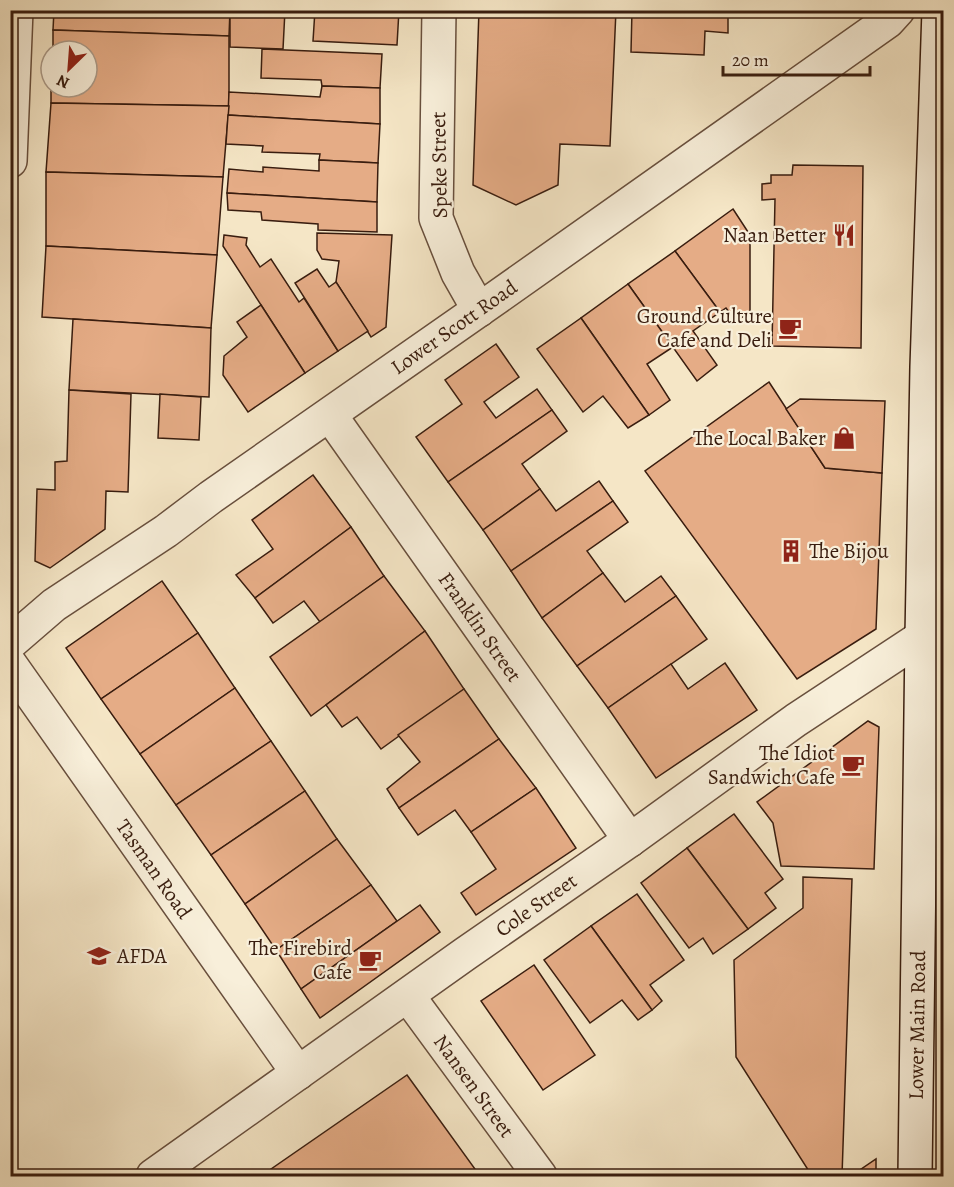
<svg xmlns="http://www.w3.org/2000/svg" width="954" height="1187" viewBox="0 0 954 1187" font-family="Alegreya,serif">
  <rect width="100%" height="100%" fill="#f5e6c6"/>
  <filter id="stains"><feTurbulence type="fractalNoise" baseFrequency=".00333" numOctaves="4"/><feColorMatrix values="0 0 0 0 .2 0 0 0 0 .09 0 0 0 0 .02 0 0 0 .5 -.17"/></filter>
  <radialGradient id="worn" r=".72"><stop offset=".6" stop-color="#630" stop-opacity="0"/><stop offset="1" stop-color="#630" stop-opacity=".3"/></radialGradient>
  <g fill="#e5ac86" stroke="#391d0f" stroke-width="1.5">
    <polygon points="54,10 230,10 229,36 53,30"/>
    <polygon points="230,10 285,10 283,49 230,47"/>
    <polygon points="315,10 399,10 397,45 313,41"/>
    <polygon points="479,10 616,10 610,146 560,144 558,185 516,205 473,185"/>
    <polygon points="632,10 728,10 728,33 705,31 704,55 631,52"/>
    <polygon points="53,30 229,36 229,106 51,103 51,87 87,87 87,51 53,51"/>
    <polygon points="262,49 382,54 380,88 322,86 321,80 261,78"/>
    <polygon points="322,86 380,88 380,124 228,115 229,92 320,97"/>
    <polygon points="51,103 229,106 223,177 46,172"/>
    <polygon points="228,115 380,124 378,163 319,160 320,154 262,152 263,146 226,144"/>
    <polygon points="319,160 378,163 377,202 227,193 229,169 263,172 263,167 319,171"/>
    <polygon points="793,165 863,166 861,348 772,346 775,199 762,200 762,184 771,183 771,175 792,175"/>
    <polygon points="46,172 223,177 217,255 46,246"/>
    <polygon points="227,193 377,202 377,232 318,230 318,224 262,220 261,212 228,210"/>
    <polygon points="733,209 750,235 750,312 736,321 726,308 720,312 675,251"/>
    <polygon points="317,233 392,235 386,327 371,337 336,282 339,261 322,259 317,250"/>
    <polygon points="224,235 247,238 246,245 260,267 271,259 299,302 304,298 338,351 305,373 223,246"/>
    <polygon points="46,246 217,255 211,328 42,317"/>
    <polygon points="675,251 720,312 693,331 717,365 697,381 628,284"/>
    <polygon points="317,269 329,287 336,282 368,331 338,351 295,283"/>
    <polygon points="628,284 673,347 647,364 670,400 649,415 581,318"/>
    <polygon points="261,305 305,373 248,412 223,375 224,356 247,337 237,322"/>
    <polygon points="581,318 649,415 628,428 603,396 583,412 537,349"/>
    <polygon points="73,319 211,328 209,397 69,390"/>
    <polygon points="496,344 519,377 484,402 496,418 537,389 552,410 448,482 416,437 462,404 445,380"/>
    <polygon points="769,382 825,468 882,473 876,629 797,679 645,471"/>
    <polygon points="69,390 131,394 128,492 106,491 105,529 50,568 35,561 37,489 55,490 55,462 67,461"/>
    <polygon points="160,394 201,397 199,440 158,438"/>
    <polygon points="800,399 885,401 882,473 825,468 786,409"/>
    <polygon points="552,410 567,431 522,464 540,489 483,530 448,482"/>
    <polygon points="313,475 351,527 255,598 236,575 273,549 252,520"/>
    <polygon points="599,481 613,501 511,571 483,530 540,489 556,511"/>
    <polygon points="613,501 628,522 587,551 603,573 542,618 511,571"/>
    <polygon points="351,527 384,576 320,622 304,601 273,623 255,598"/>
    <polygon points="603,573 625,602 661,576 676,596 577,666 542,618"/>
    <polygon points="384,576 425,631 311,716 270,657"/>
    <polygon points="162,581 198,633 101,699 66,648"/>
    <polygon points="676,596 707,639 608,708 577,666"/>
    <polygon points="425,631 464,689 381,749 357,717 342,727 326,705"/>
    <polygon points="198,633 235,688 140,754 101,699"/>
    <polygon points="725,663 757,710 656,778 608,708 671,664 688,689"/>
    <polygon points="235,688 271,741 176,805 140,754"/>
    <polygon points="464,689 499,739 399,808 387,789 420,762 398,735"/>
    <polygon points="868,721 879,727 874,869 781,866 773,823 757,802"/>
    <polygon points="499,739 536,788 471,832 455,810 418,835 399,808"/>
    <polygon points="271,741 305,791 211,855 176,805"/>
    <polygon points="536,788 576,848 476,915 461,893 496,869 471,832"/>
    <polygon points="305,791 337,839 245,904 211,855"/>
    <polygon points="734,814 783,879 765,893 776,908 748,929 687,848"/>
    <polygon points="337,839 371,885 276,950 245,904"/>
    <polygon points="687,848 748,929 713,954 703,938 689,948 641,883"/>
    <polygon points="803,877 852,879 842,1176 812,1176 736,1057 734,960 803,908"/>
    <polygon points="371,885 397,921 301,989 276,950"/>
    <polygon points="637,894 684,960 650,985 662,1001 652,1010 591,926"/>
    <polygon points="420,905 440,932 320,1018 301,989"/>
    <polygon points="591,926 652,1010 638,1020 622,1000 590,1023 544,960"/>
    <polygon points="534,965 595,1055 543,1090 481,1001"/>
    <polygon points="407,1075 475,1169 465,1176 261,1176"/>
    <polygon points="876,1159 876,1176 851,1176"/>
  </g>
  <g fill="none" stroke-linecap="round" stroke-linejoin="round">
    <g stroke="#684f3d" stroke-width="36">
      <g id="street">
        <polyline points="439,10 436,218 458,273 479,310"/>
        <polyline points="10,161 16,10"/>
        <polyline points="330,415 630,840"/>
        <polyline points="10,643 54,605 166,531 211,497 496,298 888,21 898,10"/>
        <polyline points="10,664 298,1073"/>
        <polyline points="408,996 540,1176"/>
        <polyline points="153,1176 465,954 630,840 796,720 922,637"/>
      </g>
    </g>
    <g stroke="#391d0f" stroke-width="36">
      <polyline id="secondary" points="915,1176 922,637 927,367 939,10"/>
    </g>
    <use href="#street" stroke="#f8efda" stroke-width="33"/>
    <use href="#secondary" stroke="#f8efda" stroke-width="33"/>
  </g>
  <defs>
    <g id="restaurant-bare" transform="scale(1.8)"><path d="M-5-6h1v4h1v-4h1v4h1v-4h1v5L-1.5 .5V6h-2V.5L-5-1ZM5-6V6H3V1.5H1.5Q1.5-4 5-6Z" fill="#8f2418" stroke="#f8efda" stroke-width="2.5" paint-order="stroke"/></g>
    <g id="cafe-bare" transform="scale(1.8)"><path d="M-5.5-4.5H6V0H3Q3 3.5 0 3.5H-2.5Q-5.5 3.5-5.5 0ZM3-3.2v2h1.7v-2ZM-6 4.5H4V6H-6Z" fill="#8f2418" stroke="#f8efda" stroke-width="2.5" paint-order="stroke"/></g>
    <g id="shop-bare" transform="scale(1.8)"><path d="M-5-2.5h2.3a2.7 3.5 0 0 1 5.4 0H5L5.5 6h-11ZM-1.5-2.5h3a1.5 2.3 0 0 0-3 0Z" fill="#8f2418" stroke="#f8efda" stroke-width="2.5" paint-order="stroke"/></g>
    <g id="building-bare" transform="scale(1.8)"><path d="M-4-6H4V6H1V3H-1V6H-4ZM-2.5-4.3h1.7v1.8h-1.7ZM.8-4.3h1.7v1.8H.8ZM-2.5-1h1.7V.8h-1.7ZM.8-1h1.7V.8H.8Z" fill="#8f2418" stroke="#f8efda" stroke-width="2.5" paint-order="stroke"/></g>
    <g id="university-bare" transform="scale(1.8)"><path d="M0-5L7-2L0 1L-7-2ZM-4 1L0 2.5L4 1V4Q0 6-4 4Z" fill="#8f2418" stroke="#f8efda" stroke-width="2.5" paint-order="stroke"/></g>
  </defs>
  <g fill-rule="evenodd">
    <use href="#restaurant-bare" x="844" y="235"/>
    <use href="#cafe-bare" x="790" y="328"/>
    <use href="#shop-bare" x="844" y="438"/>
    <use href="#building-bare" x="791" y="551"/>
    <use href="#cafe-bare" x="853" y="765"/>
    <use href="#university-bare" x="99" y="956"/>
    <use href="#cafe-bare" x="370" y="960"/>
  </g>
  <g text-anchor="middle" stroke-width="4.5" stroke-linejoin="round" paint-order="stroke">
    <g font-size="21" fill="#391d0f" stroke="#f8efda">
      <text transform="translate(439 165) rotate(-91)" y="7">Speke Street</text>
      <text transform="translate(454 327) rotate(-35)" y="7">Lower Scott Road</text>
      <text transform="translate(480 627) rotate(55)" y="7">Franklin Street</text>
      <text transform="translate(154 869) rotate(55)" y="7">Tasman Road</text>
      <text transform="translate(536 905) rotate(-35)" y="7">Cole Street</text>
      <text transform="translate(917 1025) rotate(-89)" y="7">Lower Main Road</text>
      <text transform="translate(474 1086) rotate(54)" y="7">Nansen Street</text>
    </g>
    <g font-size="21" fill="#391d0f" stroke="#f8efda" text-anchor="end">
      <text x="826" y="242">Naan Better</text>
      <text x="772" y="323">Ground Culture<tspan x="772" dy="24">Cafe and Deli</tspan></text>
      <text x="826" y="445">The Local Baker</text>
      <text x="809" y="558" text-anchor="start">The Bijou</text>
      <text x="835" y="760">The Idiot<tspan x="835" dy="24">Sandwich Cafe</tspan></text>
      <text x="352" y="955">The Firebird<tspan x="352" dy="24">Cafe</tspan></text>
      <text x="117" y="963" text-anchor="start">AFDA</text>
    </g>
  </g>
  <rect width="954" height="1187" fill="none" stroke="#f5e6c6" stroke-width="36"/>
  <rect x="12" y="12" width="930" height="1163" fill="none" stroke="#391d0f" stroke-width="3"/>
  <rect x="18" y="18" width="918" height="1151" fill="none" stroke="#391d0f" stroke-width="1.5"/>
  <g transform="translate(69 69) rotate(205)"><circle r="28" fill="#f8efda" stroke="#ac9b89" stroke-width="1.5"/>
  <path d="M0-4.5L10 22L0 15L-10 22Z" fill="#8f2418"/>
  <text y="-9" font-size="16" font-weight="bold" text-anchor="middle" fill="#391d0f">N</text>
  </g>
  <path d="M723 66v9h147v-9" fill="none" stroke="#391d0f" stroke-width="3"/>
  <text x="732" y="66" font-size="18" fill="#391d0f" stroke="#f8efda" stroke-width="4.5" paint-order="stroke">20 m</text>
  <rect width="100%" height="100%" filter="url(#stains)"/>
  <rect width="100%" height="100%" fill="url(#worn)"/>
</svg>
